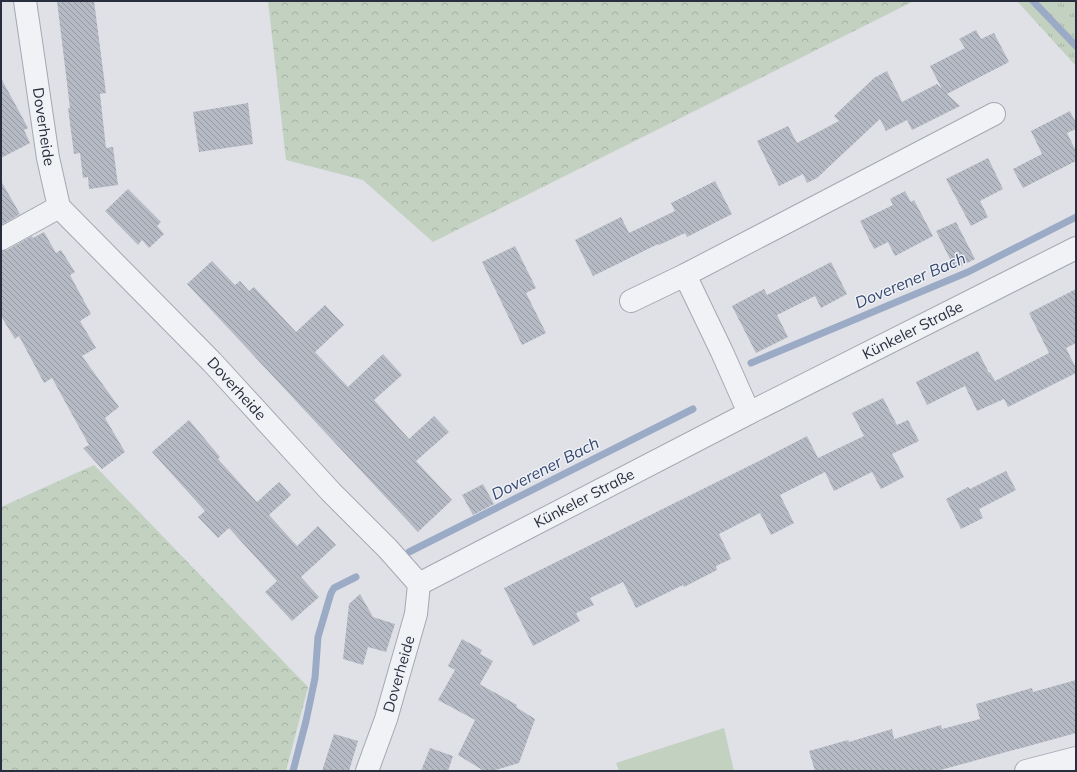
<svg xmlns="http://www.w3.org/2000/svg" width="1077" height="772" viewBox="0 0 1077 772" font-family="Mulish,sans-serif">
  <defs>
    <pattern id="grass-tufts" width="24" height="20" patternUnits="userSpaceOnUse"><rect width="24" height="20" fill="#c2d1c0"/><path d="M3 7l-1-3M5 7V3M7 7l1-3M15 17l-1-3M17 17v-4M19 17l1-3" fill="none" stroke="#a7b4a6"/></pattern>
    <pattern id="forest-crowns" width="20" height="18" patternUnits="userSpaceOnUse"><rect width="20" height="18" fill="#c2d1c0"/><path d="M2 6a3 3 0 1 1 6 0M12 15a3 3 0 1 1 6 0" fill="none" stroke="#a7b4a6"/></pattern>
    <pattern id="building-back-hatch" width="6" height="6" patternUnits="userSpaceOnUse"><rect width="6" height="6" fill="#b6bac4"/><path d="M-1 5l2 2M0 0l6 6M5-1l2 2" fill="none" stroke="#9498a0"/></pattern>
  </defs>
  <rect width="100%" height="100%" fill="#dfe1e7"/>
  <polygon fill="url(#grass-tufts)" points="1017,1 1076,1 1076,66"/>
  <g fill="url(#forest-crowns)">
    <polygon points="268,1 914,1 433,242 363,180 286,160"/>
    <polygon points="94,465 308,687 286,771 1,771 1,507"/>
  </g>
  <polygon fill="#c2d1c0" points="724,728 734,771 619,771 616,763"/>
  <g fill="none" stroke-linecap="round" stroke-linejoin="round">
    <g stroke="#9babc6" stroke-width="7">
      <polyline points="1033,1 1076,46"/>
      <polyline points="751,363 968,272 1076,217"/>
      <polyline points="409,552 693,409"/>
      <polyline points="293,771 306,721 315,678 318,637 331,593 334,588 356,577"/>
    </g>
  </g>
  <g fill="url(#building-back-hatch)">
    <polygon points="57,1 94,1 106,93 100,94 106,148 113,147 118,185 89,189 88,177 83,178 80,153 74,154 68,108 70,108"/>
    <polygon points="976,30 981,39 994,33 1009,62 947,94 960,106 912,130 907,120 886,131 880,119 817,178 807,183 803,174 779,186 757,141 788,126 797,143 839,121 834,116 874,78 887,71 902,102 937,84 942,89 930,66 965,48 959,39"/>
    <polygon points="1,78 28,128 24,130 30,143 1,158"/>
    <polygon points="248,103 253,144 199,152 193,112"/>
    <polygon points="1070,111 1076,123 1076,129 1067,133 1076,151 1076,161 1023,188 1013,169 1042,154 1031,131"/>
    <polygon points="988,158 1003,189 980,201 988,217 971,226 946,179"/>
    <polygon points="1,181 20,214 1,225"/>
    <polygon points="715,181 732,214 687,237 685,233 659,245 658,244 593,276 575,240 621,217 629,233 675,211 671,203"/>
    <polygon points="128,189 161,222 157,226 164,234 149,248 142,240 138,245 105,211"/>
    <polygon points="905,191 911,202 914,200 933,236 895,256 888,242 874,249 860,221 893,205 890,199"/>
    <polygon points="956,222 975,259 955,269 936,231"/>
    <polygon points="44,232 56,253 61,250 75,272 70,275 91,314 80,321 96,348 82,356 119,407 105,418 125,452 102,469 83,448 89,445 52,378 44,383 19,336 15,339 1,316 1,251 7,250 32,236 33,238"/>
    <polygon points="515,246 536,288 526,293 546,333 522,345 482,262"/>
    <polygon points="212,261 235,285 240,281 249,291 254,287 296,332 325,305 344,325 315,352 348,387 383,354 402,375 374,400 409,439 434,416 449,432 416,461 452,500 418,532 187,284"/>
    <polygon points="831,262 847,294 821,308 815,296 777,315 788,337 756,353 732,306 764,289 767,295"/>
    <polygon points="1076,289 1076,343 1066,348 1076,368 1076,373 1008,407 1004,399 977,411 965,386 927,405 916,382 978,351 989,373 990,372 995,381 1049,353 1029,313"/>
    <polygon points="883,398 897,425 908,420 919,441 892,454 904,477 881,489 872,472 834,491 825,472 780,495 794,523 771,535 760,513 719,534 731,559 716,566 717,570 684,587 683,585 636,608 623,582 590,598 594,605 576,613 580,621 533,646 504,588 761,460 807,436 818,458 864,436 852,413"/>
    <polygon points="189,420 220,457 218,459 257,502 279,482 291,495 269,515 297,546 318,526 336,545 301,577 319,597 292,621 265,592 277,581 229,528 218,538 198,517 205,511 152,452"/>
    <polygon points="1006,471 1016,490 979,509 983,518 961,529 946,499 968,487 970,489"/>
    <polygon points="483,484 494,504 473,515 462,495"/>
    <polygon points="360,594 373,617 395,624 386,652 368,647 363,665 343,659 349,604"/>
    <polygon points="462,639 482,650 480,654 493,661 480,684 481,685 517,705 516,707 535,719 519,763 492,771 484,771 458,755 475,720 438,700 455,670 448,666"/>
    <polygon points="1076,680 1076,733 937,771 815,771 809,751 848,740 849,742 892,729 894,739 941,725 942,729 980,719 976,704 1032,688 1033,692"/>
    <polygon points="334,734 358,741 349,771 322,771"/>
    <polygon points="430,748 453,756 448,771 421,771"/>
  </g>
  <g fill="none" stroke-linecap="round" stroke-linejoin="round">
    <g stroke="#a4a8b1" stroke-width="24">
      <g id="street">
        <path id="s1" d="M25 1 48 158 59 207 212 362 331 492 388 549 419 584 416 614 386 719 367 771"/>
        <polyline points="1,239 59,207"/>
        <polyline points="685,275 722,352 749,413"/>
        <polyline points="631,301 685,275 994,114"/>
        <path id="s2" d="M419 584 749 413 1076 248"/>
        <polyline points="1026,771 1076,758"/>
      </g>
    </g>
    <use href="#street" stroke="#f1f2f6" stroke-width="22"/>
  </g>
  <g text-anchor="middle" stroke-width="3" stroke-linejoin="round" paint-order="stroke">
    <g font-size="15" fill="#282e3d" stroke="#eef0f5">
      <text dy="5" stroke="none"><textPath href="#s1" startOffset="127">Doverheide</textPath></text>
      <text dy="5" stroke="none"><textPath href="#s2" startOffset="555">Künkeler Straße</textPath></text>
      <text dy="5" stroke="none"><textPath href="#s1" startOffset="463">Doverheide</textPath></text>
      <text dy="5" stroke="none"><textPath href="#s2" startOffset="186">Künkeler Straße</textPath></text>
      <text transform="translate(399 674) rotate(-74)" y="5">Doverheide</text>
    </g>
    <g font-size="16" font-style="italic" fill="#35486f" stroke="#eef0f5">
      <text transform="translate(910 280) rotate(-23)" y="6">Doverener Bach</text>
      <text transform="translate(545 468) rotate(-27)" y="6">Doverener Bach</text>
    </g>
  </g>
  <rect width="1077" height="772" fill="none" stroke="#282e3d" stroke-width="4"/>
</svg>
